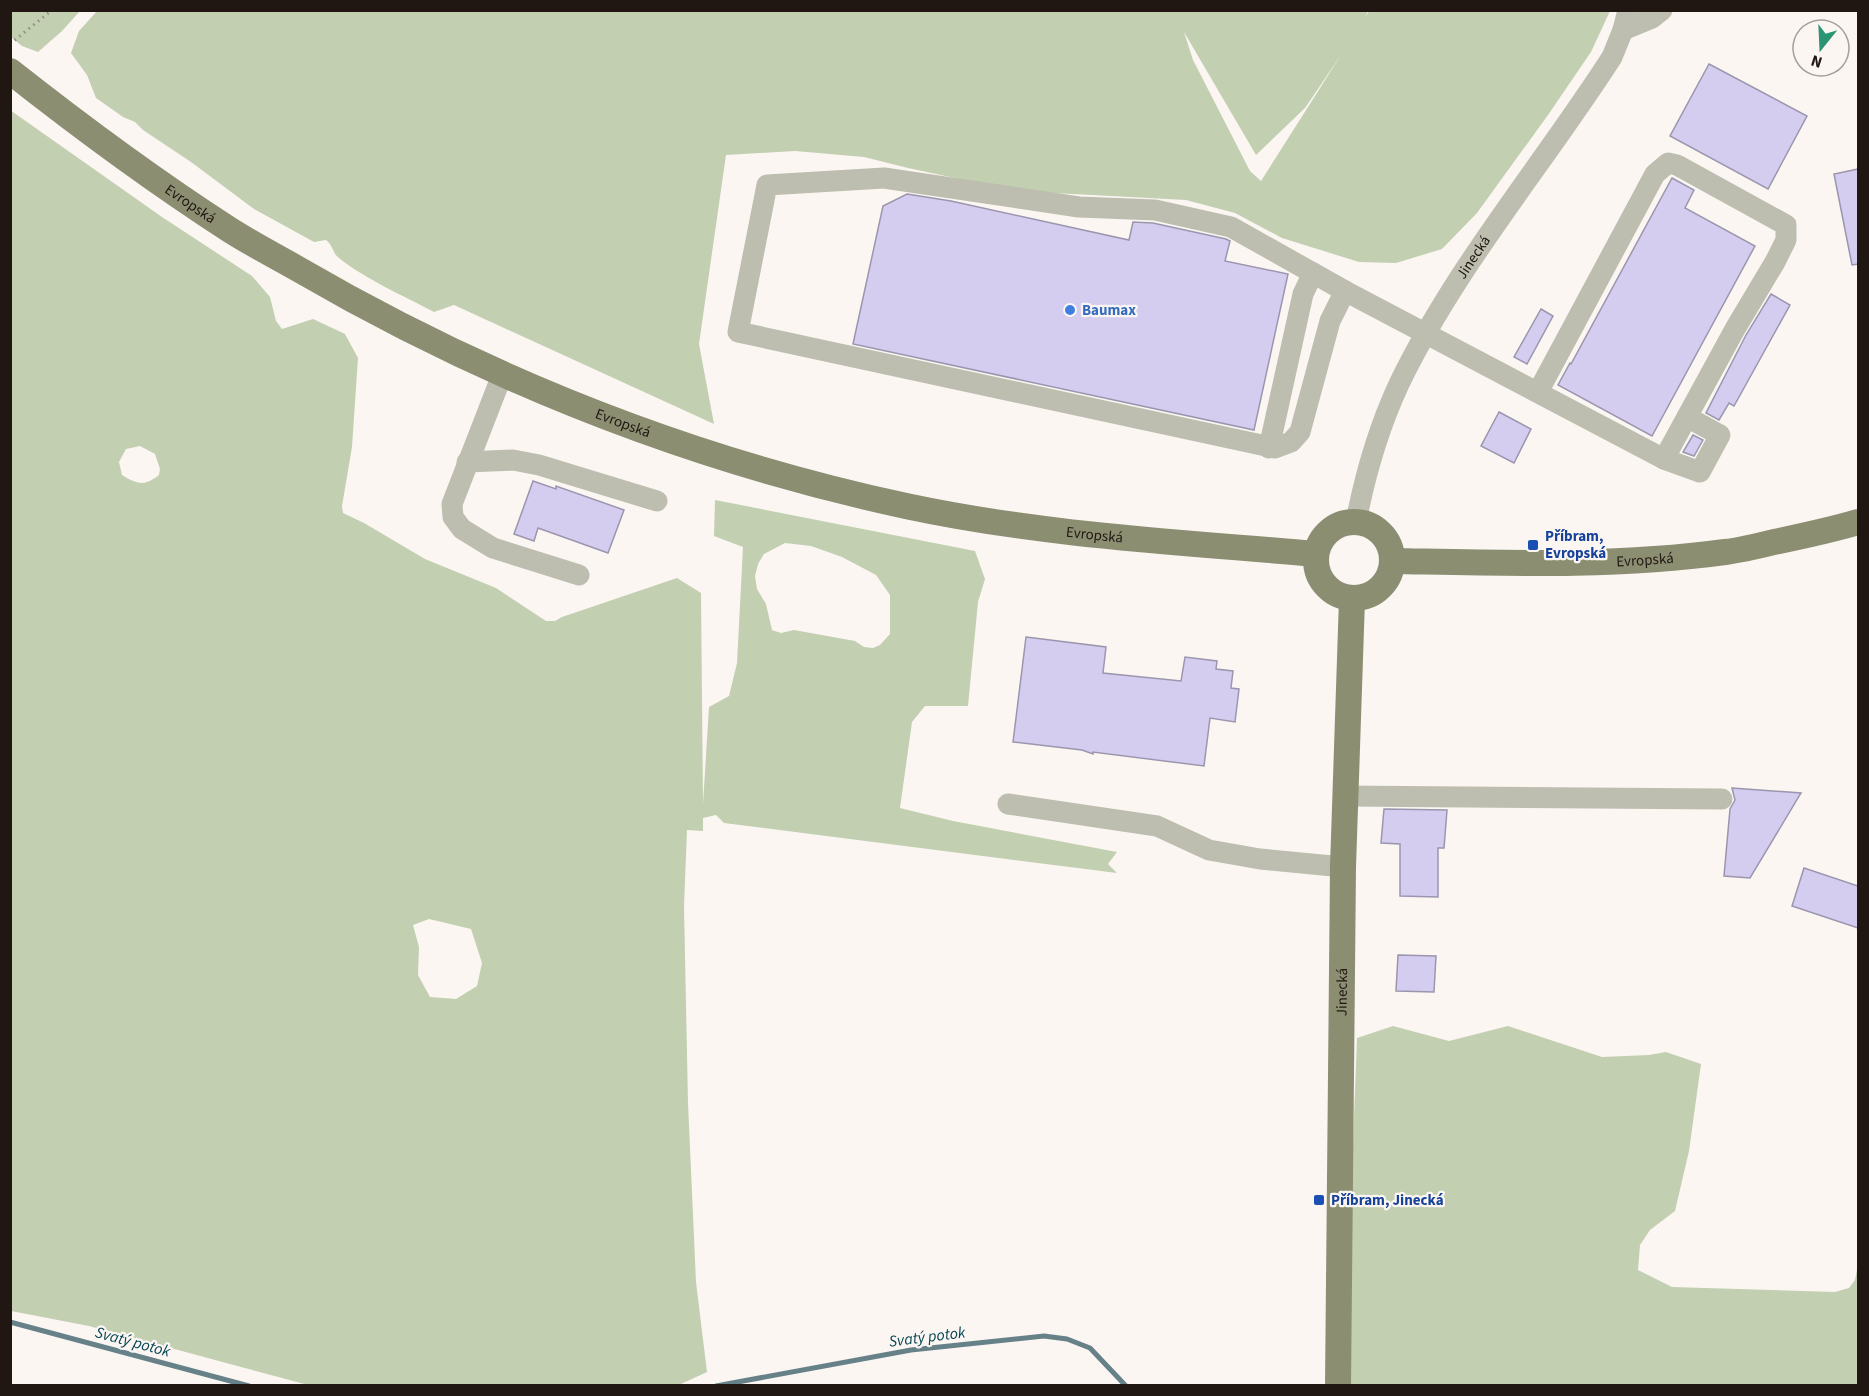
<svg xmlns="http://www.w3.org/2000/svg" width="1869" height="1396" viewBox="0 0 1869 1396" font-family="'Source Sans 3',sans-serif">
  <rect width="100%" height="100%" fill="#fcf6f3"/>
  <g fill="#c2cfb0" fill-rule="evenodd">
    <path d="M98 10 1368 11 1365 17 1370 10 1610 11 1591 52 1548 115 1477 213 1442 249 1396 263 1359 262 1282 238 1235 213 1186 200 1016 191 908 168 864 157 795 151 726 155 699 344 714 424 454 305 434 312C404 296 365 279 339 258 333 254 333 245 326 240L314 242 254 209 191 162 143 130 135 122 123 117 96 98 87 75 71 53 79 31ZM1184 32 1256 155 1305 108 1341 55 1261 181 1250 171 1193 60Z"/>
    <polygon points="10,11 11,10 80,11 62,31 38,52 22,46 11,37"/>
    <path d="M10 110 162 217 252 276 270 297 276 321 282 329 313 319 345 334 358 358 352 447 342 506 343 513 364 523 425 559 496 588 546 621H555L562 617 677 578 701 593 703 804 709 707 729 696 737 663 743 547 714 536 715 500 975 551 985 579 978 602 968 706H925L912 722 900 808 953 821 1117 852 1108 864 1117 873 724 823 716 815 703 818V831L687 830 684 906 688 1103 696 1282 707 1372 681 1384 669 1386 308 1385 89 1326 11 1311ZM140 446 155 454 160 469 159 475C145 486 138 485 122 475L119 462 126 449ZM785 543 811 546 842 557 876 575 890 595V634L880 645 873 648 864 647 855 641 794 630 781 633 772 630 766 604 757 589 755 576 758 564 764 554ZM429 919 471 929 482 963 477 986 456 999 430 997 418 975 419 947 413 925Z"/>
    <polygon points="1393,1026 1449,1041 1508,1026 1602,1057 1649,1055 1666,1052 1701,1064 1689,1151 1675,1211 1650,1230 1640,1245 1638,1270 1672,1287 1835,1292 1849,1288 1855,1280 1858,1265 1858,1385 1344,1386 1357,1038"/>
  </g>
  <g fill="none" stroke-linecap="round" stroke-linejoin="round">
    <g stroke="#678188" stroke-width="5">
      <polyline points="10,1322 249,1386"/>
      <polyline points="716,1386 911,1350 1044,1336 1067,1339 1090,1348 1126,1386"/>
    </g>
  </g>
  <g fill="#d4cdef" stroke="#9b96ae" stroke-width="1.5">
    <polygon points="1709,64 1807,116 1768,189 1670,136"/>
    <polygon points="1858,169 1858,264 1852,265 1834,174"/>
    <polygon points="1672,178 1694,190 1685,208 1755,246 1652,436 1558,385 1570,363 1571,364"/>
    <polygon points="907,194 951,201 1129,240 1133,222 1153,223 1226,239 1230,241 1225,261 1288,274 1254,430 853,344 883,206"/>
    <polygon points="1771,294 1790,305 1734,406 1729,403 1719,420 1706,413 1746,335"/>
    <polygon points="1541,309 1553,316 1527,364 1514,357"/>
    <polygon points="1499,412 1531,429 1514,463 1481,446"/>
    <polygon points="1693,435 1703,440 1694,456 1683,452"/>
    <polygon points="533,481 556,489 556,486 624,510 608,553 538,528 534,541 514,534"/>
    <polygon points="1026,637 1106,647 1103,673 1181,681 1185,657 1217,661 1216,669 1233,671 1231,688 1239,689 1235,722 1210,718 1204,766 1093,752 1093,754 1082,750 1013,742"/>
    <polygon points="1732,788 1801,793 1750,878 1724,876 1730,809 1735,800"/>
    <polygon points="1384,809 1447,810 1444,848 1438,848 1438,897 1400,896 1400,844 1381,843"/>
    <polygon points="1804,868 1858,886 1858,928 1792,906"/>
    <polygon points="1398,955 1436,956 1434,992 1396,991"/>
  </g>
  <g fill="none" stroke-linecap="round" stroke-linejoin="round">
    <polyline stroke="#938c88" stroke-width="3" stroke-dasharray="1.5 4.5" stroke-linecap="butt" points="10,44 52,10"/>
    <g stroke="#bdbeaf" stroke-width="21">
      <polyline points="1623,30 1652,18 1662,10"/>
      <polyline points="1313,273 1231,227 1155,210 1079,207 884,178 767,185 738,332 1275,448 1291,442 1300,432 1330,321 1345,291"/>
      <polyline points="502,375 452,504 453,517 462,529 493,548 579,575"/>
      <polyline points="1269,448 1303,294 1313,273 1345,291 1664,459 1735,329 1775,262 1786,240 1786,225 1677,165 1668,163 1655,174 1538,392"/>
      <polyline points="1664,459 1700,472 1720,435 1687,417"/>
      <polyline points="467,462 513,460 539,465 657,501"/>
      <path id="s1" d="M1356 522C1365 475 1379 427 1399 384 1456 266 1542 166 1612 57L1623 30 1628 10"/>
      <polyline points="1345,796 1722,799"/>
      <polyline points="1008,804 1157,826 1209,850 1260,859 1343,867"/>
    </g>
    <g stroke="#8c8e72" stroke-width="26">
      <path id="s2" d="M10 71C81 127 154 181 230 230 252 244 275 256 298 269 487 379 692 460 906 506 1041 535 1179 542 1316 554"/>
      <circle cx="1354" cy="560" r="38"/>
      <path id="s3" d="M1393 561C1504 563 1615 567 1725 552 1742 550 1758 546 1774 542 1803 536 1831 530 1858 522"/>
      <path id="s4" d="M1338 1386 1343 867 1352 599"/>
    </g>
  </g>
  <circle fill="#3f7fe0" stroke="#fcf6f3" stroke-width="2" cx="1070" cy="310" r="6"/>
  <g fill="#1a4fb4" stroke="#fcf6f3" stroke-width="2">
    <rect x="1527" y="539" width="12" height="12" rx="3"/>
    <rect x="1313" y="1194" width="12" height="12" rx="3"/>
  </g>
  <g text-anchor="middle" stroke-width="4.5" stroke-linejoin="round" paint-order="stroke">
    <g font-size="15" fill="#201712" stroke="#fcf6f3">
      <text dy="5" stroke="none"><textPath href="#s2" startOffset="224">Evropská</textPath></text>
      <text dy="5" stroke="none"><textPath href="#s1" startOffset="292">Jinecká</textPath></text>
      <text dy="5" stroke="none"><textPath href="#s2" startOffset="710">Evropská</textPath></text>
      <text dy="5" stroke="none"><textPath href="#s2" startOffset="1196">Evropská</textPath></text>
      <text dy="5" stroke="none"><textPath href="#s3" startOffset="252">Evropská</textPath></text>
      <text dy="5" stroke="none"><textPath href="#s4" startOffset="394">Jinecká</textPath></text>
    </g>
    <g font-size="15" font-weight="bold" fill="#366cbe" stroke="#fcf6f3" text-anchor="start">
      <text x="1082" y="315">Baumax</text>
    </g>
    <g font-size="15" font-weight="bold" fill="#164399" stroke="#fcf6f3" text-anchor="start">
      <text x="1545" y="541">Příbram,<tspan x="1545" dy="17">Evropská</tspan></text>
      <text x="1331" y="1205">Příbram, Jinecká</text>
    </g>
    <g font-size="16" font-style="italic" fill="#074653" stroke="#fcf6f3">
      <text transform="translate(927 1336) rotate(-7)" y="6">Svatý potok</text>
      <text transform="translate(133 1341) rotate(15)" y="6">Svatý potok</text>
    </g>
  </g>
  <rect width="1869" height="1396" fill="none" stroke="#201712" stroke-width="24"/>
  <g transform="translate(1821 48) rotate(198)"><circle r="28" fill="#fcf6f3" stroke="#a49d99" stroke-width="1.5"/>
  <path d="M0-4.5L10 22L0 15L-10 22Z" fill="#2a9473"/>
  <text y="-9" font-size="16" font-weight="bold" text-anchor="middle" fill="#201712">N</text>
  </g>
</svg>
